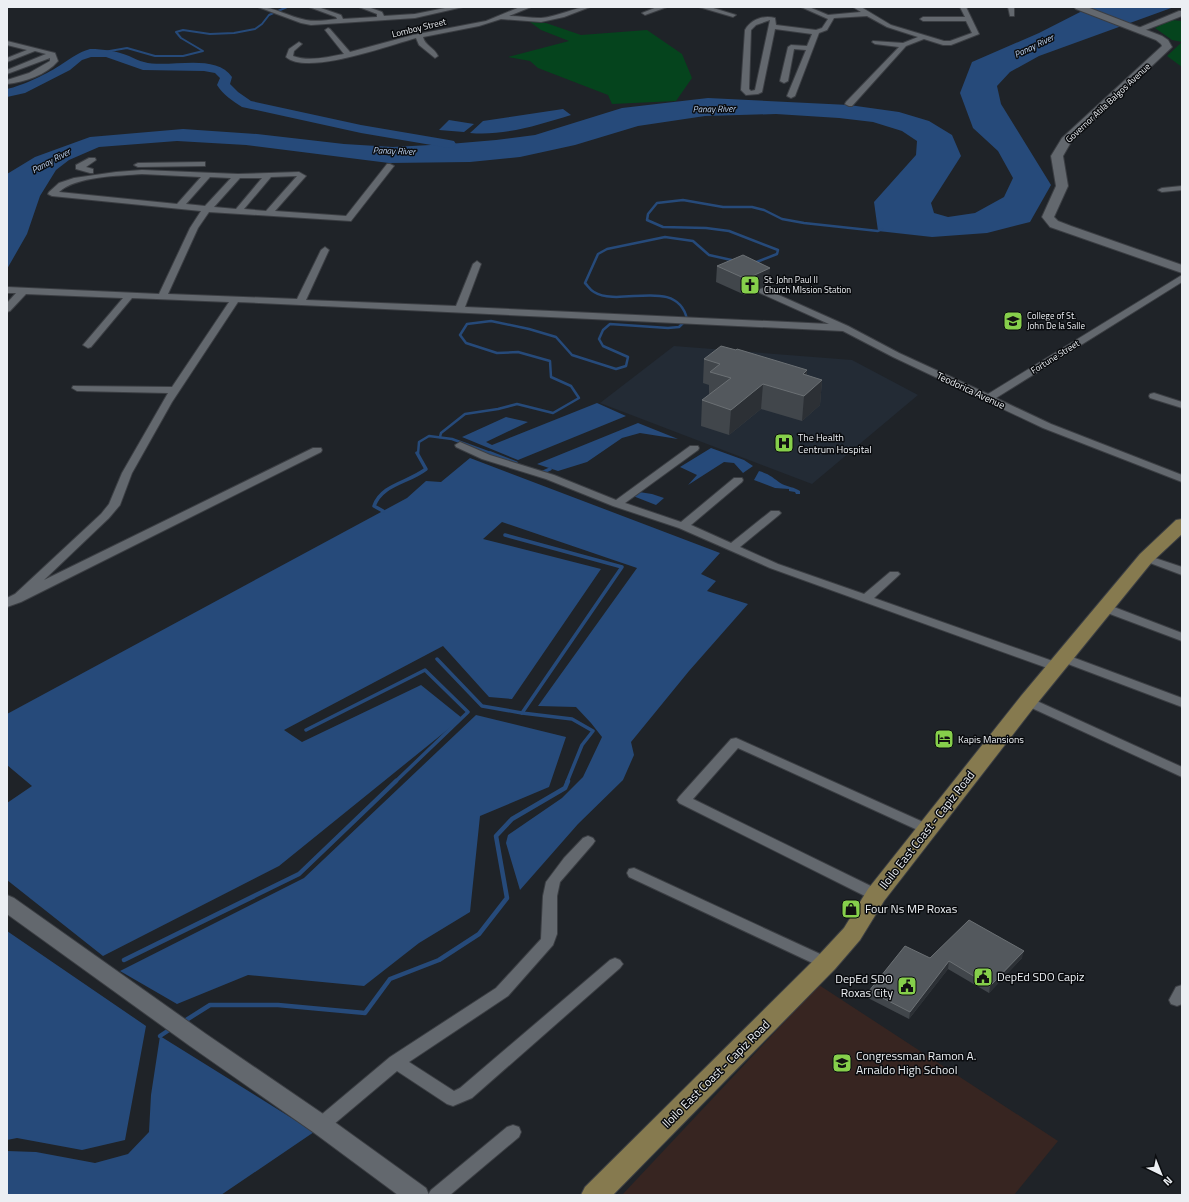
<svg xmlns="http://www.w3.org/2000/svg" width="1189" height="1202" viewBox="0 0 1189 1202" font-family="'Titillium Web',sans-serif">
  <rect width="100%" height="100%" fill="#1f2328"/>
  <polygon fill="#232b35" points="674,346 852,360 918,395 812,484 600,403"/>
  <polygon fill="#372521" points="819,985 1058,1141 1014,1195 622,1195"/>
  <g fill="#05441d">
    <polygon points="1171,20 1182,21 1182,67 1167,56 1182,42 1172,40 1155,28"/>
    <polygon points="530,22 546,23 581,35 647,30 682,54 692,78 676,101 612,104 608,95 538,68 530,61 508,57 569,41 541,30"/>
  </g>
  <g fill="#264a7a">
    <polygon points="1090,7 1174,7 1039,56 1010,72 997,86 1001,104 1051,185 1030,222 987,233 932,237 878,231 874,202 916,155 917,141 902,131 873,122 839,118 776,114 705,116 638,126 575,145 520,157 470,162 389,163 246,145 177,141 99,147 69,160 56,170 40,196 27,234 7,269 7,174 35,157 90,137 183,129 257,134 344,144 393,147 449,144 496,140 535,135 622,108 708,98 849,105 899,112 929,121 952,135 961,156 931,203 934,213 948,217 975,213 1004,197 1013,178 998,151 973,128 960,93 972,62 1039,33"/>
    <path d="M563 109 571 115C538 125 505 136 470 133L483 121Z"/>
    <polygon points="449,120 474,124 464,132 439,130"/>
    <polygon points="597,403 626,416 518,460 462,437 506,417 528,422 486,442 492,445"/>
    <polygon points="638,423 678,439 640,433 622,438 587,462 558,471 537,464"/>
    <polygon points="711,448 744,460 753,466 743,473 734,463 724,462 688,485 697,475 680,467"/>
    <polygon points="470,458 720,553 701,574 716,581 707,591 748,604 689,671 631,742 634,755 623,780 578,824 520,890 506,843 508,835 562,798 583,777 602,737 591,723 576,707 538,706 637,568 502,522 483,539 601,569 512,699 489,697 443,646 284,730 302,742 421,685 462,718 279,866 103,956 7,880 7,803 32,786 7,765 7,714 407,498 426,481 441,482"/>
    <path d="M759 471C770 474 773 478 782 484 788 487 794 487 800 491V494H796L795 492 789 491V489L775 488 754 480Z"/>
    <polygon points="639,492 652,494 664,498 656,505 633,496"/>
    <polygon points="476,715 566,737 549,787 480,816 470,912 419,943 364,986 248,975 177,1004 120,971 304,878"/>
    <polygon points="7,931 146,1026 125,1140 82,1150 17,1138 7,1140"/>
    <polygon points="160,1036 314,1132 221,1195 7,1195 7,1151 36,1152 95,1163 128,1154 149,1132 151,1095"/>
  </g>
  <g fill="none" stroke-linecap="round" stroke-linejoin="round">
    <polyline stroke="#264a7a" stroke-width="2" points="98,53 127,48 155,56 183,56 203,51 181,38 176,32 183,30 210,34 234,33 255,29 262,24 269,15 287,7"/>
    <g stroke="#264a7a" stroke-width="2.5">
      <polyline points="754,263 777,254 778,250 729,231 706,228 663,227 647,220 648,214 657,203 683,200 723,207 752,207 764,210 782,219 804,223 878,231 882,229"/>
      <path d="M440 437 441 433 465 414 498 409 517 404 553 413 579 398 571 386 551 377 550 361 518 352 497 353 466 343 460 335 467 324 491 321 529 329 556 337 572 355 616 369 626 366 628 357 603 346 599 339 603 330 610 324 668 328 679 327 687 319C677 276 620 308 594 292 590 290 588 286 585 283L598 254 607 249 665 237 693 241 709 255 736 261"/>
      <polyline points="418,454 419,442 429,436 452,439 493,454"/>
    </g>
    <g stroke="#264a7a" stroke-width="3.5">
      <polyline points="490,453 516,463"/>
      <polyline points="541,473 550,469"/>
      <path d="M383 511 374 506C382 484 408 483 426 469L417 453"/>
      <polyline points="505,535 622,567 522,713 572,719 593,731 582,745 567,782"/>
      <polyline points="437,659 482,706 522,713"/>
      <polyline points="306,730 425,670 468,712 395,782"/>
    </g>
    <g stroke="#264a7a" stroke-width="4.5">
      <polyline points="124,960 299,874 396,781"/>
      <polyline points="183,1022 210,1005 278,1005 365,1013 390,979 439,960 479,934 507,898 496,836 512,819 565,788 568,781"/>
      <polyline points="160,1036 172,1028"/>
    </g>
    <path fill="#264a7a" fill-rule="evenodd" d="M90 49C104 49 116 51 129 56 134 58 139 61 144 62 168 69 215 52 232 77L230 84 238 92 251 101 361 125 449 140 454 141 456 144 454 147 449 148 361 133 242 107C233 101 223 95 217 85L220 78 215 73 204 71 143 70 106 57H91L82 60 70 70 25 93 7 97V89C22 86 49 73 62 64 73 57 77 53 90 49Z"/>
    <g stroke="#3b3e43" stroke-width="2">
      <g id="minor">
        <path d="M258 7C275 7 289 17 306 20 316 22 327 20 337 19L336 17 309 7H318L341 15 343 19 377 17V14L359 7H368L382 12 384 16 415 14 450 7H463L415 18 311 25 301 23Z"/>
        <path d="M520 7H531L509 16C519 16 530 18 541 18 558 17 573 7 590 7L564 17 541 22 501 19 479 26 423 37C425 46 434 47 438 56L435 58 419 45 416 38C390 45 307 76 286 57L289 49 299 42 302 44 294 51 293 56C309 62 327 57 344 54L325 30 328 28 330 29 350 52 413 35 486 21Z"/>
        <polygon points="657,7 667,7 645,15 642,13"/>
        <polygon points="699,7 710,7 736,15 733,17"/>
        <path d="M801 7H809L828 15 861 12 853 7H861L891 25 944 41H950L972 33 966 21H923L920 19 923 17H965L960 7H966L979 34 951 45H943L924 39 906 46 852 106H849L845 104 846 102 899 47 875 44 872 42 873 41 903 43 918 37 887 27 867 16 834 18 827 30 819 33 795 96 791 98 787 96 806 50 794 49 788 81 784 83 780 81 788 47 791 45 807 46 812 34 775 29 762 92 758 94 746 95 741 90 745 30C751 19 764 15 775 18L776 25 816 30 822 28 828 19ZM770 20 755 90 751 91 749 89 751 30 756 25Z"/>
        <polygon points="1008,7 1014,7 1014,16 1010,16"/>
        <path d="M7 41 55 53 58 61C46 75 25 82 7 84V80L29 73 50 61V58L7 74V70L46 54 35 51 7 62V58L27 50 7 45Z"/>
        <polygon points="89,158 95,158 96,160 86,167 93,169 93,173 90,173 76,169 76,165"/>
        <polygon points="202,162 205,162 205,166 138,167 134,165 138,163"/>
        <path d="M387 164H390L394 166 351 221 209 212 198 228 168 294 297 299 321 250 325 247 329 250 306 300 456 306 473 264 477 261 481 264 465 307 829 324 760 293 758 291 760 289 763 288 848 326 899 353 988 394 1182 275V282L996 398 1051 424 1182 475V482L1043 428 893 357 843 331 238 302 172 402 132 473 120 505 109 518 44 580 313 448H321L322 450 321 452 21 602 7 607V598L15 594 101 514 109 504 122 473 168 393 77 391 72 388 73 386 172 387 229 302 132 298 91 347 88 348 83 345 123 298 26 294 10 311 7 312V303L16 293H7V287L159 294 190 228 201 211 52 196 48 194 49 192 59 183 74 178 116 172 142 170 238 174 299 172 306 176 275 211 346 216ZM142 174 201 177 177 204 59 192C76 176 119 176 142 174ZM297 176 266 211 244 209 271 177ZM210 177 231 178 205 206 186 204ZM240 178H262L236 209 214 207Z"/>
        <polygon points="1182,186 1182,190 1162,192 1158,190 1162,188"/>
        <polygon points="1154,393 1182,402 1182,408 1150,398 1149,396 1150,394"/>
        <polygon points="460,442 490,455 554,475 616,500 690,446 698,446 699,448 698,450 625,503 681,522 734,478 742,478 743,480 742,482 691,525 731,543 771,511 779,511 781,513 779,515 740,547 778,564 864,594 890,572 898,572 900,574 898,576 874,598 1061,664 1063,667 1061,670 1053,670 770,568 679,528 613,506 546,479 482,459 456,447 455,445"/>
        <polygon points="1146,555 1182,567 1182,575 1142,560 1140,558 1142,556"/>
        <polygon points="1106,604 1182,633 1182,641 1102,611 1100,608 1102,605"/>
        <polygon points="1064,654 1182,698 1182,707 1060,661 1058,658 1060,655"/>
        <polygon points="1028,697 1182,767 1182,777 1023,704 1022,701 1023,698"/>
        <polygon points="736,738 932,826 934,829 932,832 927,834 922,832 738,748 693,799 881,891 883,895 881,899 876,900 871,899 679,803 677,800 679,797 731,739"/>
        <polygon points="588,836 593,838 595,841 593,844 560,882 557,896 557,934 553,945 508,996 409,1062 454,1091 460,1088 610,960 615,958 620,960 623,964 620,968 472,1098 453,1106 447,1104 397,1071 327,1130 321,1132 315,1130 313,1125 315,1120 390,1057 496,988 541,939 543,896 546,882 564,858 583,838"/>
        <polygon points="634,868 831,959 834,963 831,967 826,969 821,967 629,877 627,873 629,869"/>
        <polygon points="1182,985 1182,1004 1177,1006 1171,1004 1169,1000 1176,987"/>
        <polygon points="513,1125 519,1127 521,1132 519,1137 450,1195 428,1195 431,1190 507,1127"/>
      </g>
    </g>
    <g stroke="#3b3e43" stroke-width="2">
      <polygon id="tertiary" points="1179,11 1182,11 1182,16 1143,31 1137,31 1136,29"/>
    </g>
    <g stroke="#3b3e43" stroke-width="2">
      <g id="secondary">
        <polygon points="1074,7 1087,7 1162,36 1168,40 1172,47 1071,142 1063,156 1068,186 1054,217 1058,221 1071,226 1182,265 1182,273 1050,227 1042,217 1056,186 1051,156 1062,138 1162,46 1161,44 1156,40 1076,9"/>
        <polygon points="7,895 14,898 206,1034 329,1118 426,1188 429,1195 398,1195 313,1132 190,1046 7,914"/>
      </g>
    </g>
    <g stroke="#3b3e43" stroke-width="2">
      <polygon id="primary" points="1182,519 1182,534 1152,562 1035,706 884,901 860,940 835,969 613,1195 581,1195 585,1187 817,957 844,928 868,889 1021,696 1140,554 1176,520"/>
    </g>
    <use href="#minor" fill="#63686e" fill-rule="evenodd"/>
    <use href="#tertiary" fill="#63686e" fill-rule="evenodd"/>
    <use href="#secondary" fill="#63686e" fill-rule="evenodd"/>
    <use href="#primary" fill="#867a4f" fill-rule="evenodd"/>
  </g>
  <g fill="#41464b">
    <polygon points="717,266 769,283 745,295 716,282"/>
    <polygon points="704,359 807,370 807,375 822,380 820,405 802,421 761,409 729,435 701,426 702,400 709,395 709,385 703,383"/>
    <polygon points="930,958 1022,958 989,993 948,969 909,1019 868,998 869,991"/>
  </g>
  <g fill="#2c3035">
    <polygon points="770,268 769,283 745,295 746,279"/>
    <polygon points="807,370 805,394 822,380 820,405 802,421 804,396 803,374"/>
    <polygon points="763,384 761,409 729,435 731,410"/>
    <polygon points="1024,951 1022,958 989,993 990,986"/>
    <polygon points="949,961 948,969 909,1019 910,1012"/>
  </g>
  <g fill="#53585d" stroke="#6b7074">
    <polygon points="743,255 770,268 746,279 717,266"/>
    <polygon points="721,346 736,350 737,349 807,370 803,374 822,380 804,396 763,384 731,410 702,400 731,378 710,372 720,364 704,359"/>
    <polygon points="969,920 1024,951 990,986 949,961 910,1012 869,991 905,946 930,958"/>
  </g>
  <defs>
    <g id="church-square" transform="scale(1)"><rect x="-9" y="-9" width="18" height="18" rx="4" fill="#86cf4b" stroke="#0a0c0f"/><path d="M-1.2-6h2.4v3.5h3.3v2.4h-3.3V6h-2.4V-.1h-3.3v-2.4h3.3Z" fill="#111"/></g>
    <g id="university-square" transform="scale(1)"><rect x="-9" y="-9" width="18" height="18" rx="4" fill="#86cf4b" stroke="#0a0c0f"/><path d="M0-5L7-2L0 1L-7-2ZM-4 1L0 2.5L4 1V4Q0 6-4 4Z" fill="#111"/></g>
    <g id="hospital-square" transform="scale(1)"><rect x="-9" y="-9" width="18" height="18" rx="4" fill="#86cf4b" stroke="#0a0c0f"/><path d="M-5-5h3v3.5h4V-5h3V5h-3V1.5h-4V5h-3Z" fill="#111"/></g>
    <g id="hotel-square" transform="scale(1)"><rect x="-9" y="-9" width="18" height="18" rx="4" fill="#86cf4b" stroke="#0a0c0f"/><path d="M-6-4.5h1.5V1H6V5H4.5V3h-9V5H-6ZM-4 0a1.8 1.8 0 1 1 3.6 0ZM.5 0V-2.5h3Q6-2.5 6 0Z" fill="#111"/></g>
    <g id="shop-square" transform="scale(1)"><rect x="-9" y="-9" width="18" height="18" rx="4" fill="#86cf4b" stroke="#0a0c0f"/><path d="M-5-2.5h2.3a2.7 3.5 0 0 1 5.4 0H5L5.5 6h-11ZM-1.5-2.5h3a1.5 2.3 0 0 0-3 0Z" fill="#111"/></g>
    <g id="civic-square" transform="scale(1)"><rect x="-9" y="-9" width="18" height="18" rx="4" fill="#86cf4b" stroke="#0a0c0f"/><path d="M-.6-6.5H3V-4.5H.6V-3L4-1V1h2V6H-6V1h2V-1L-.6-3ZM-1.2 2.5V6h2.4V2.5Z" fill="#111"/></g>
    <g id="school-square" transform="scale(1)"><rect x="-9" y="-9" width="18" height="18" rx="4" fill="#86cf4b" stroke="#0a0c0f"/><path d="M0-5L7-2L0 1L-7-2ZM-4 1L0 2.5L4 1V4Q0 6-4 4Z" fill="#111"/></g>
  </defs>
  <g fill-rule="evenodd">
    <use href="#church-square" x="750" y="285"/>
    <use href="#university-square" x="1013" y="321"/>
    <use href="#hospital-square" x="784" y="443"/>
    <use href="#hotel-square" x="944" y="739"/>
    <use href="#shop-square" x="851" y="909"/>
    <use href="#civic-square" x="983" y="977"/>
    <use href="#civic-square" x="907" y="986"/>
    <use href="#school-square" x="842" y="1063"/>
  </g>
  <g text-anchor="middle" stroke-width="3" stroke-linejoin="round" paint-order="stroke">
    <g font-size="9" fill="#eceff3" stroke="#0a0c0f">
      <text transform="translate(419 28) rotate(-14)" y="3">Lomboy Street</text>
      <text transform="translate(1108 103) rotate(-43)" y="3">Governor Atila Balgos Avenue</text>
      <text transform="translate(1055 357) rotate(-32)" y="3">Fortune Street</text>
    </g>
    <g font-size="9" font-style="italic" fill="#bed4f2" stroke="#0a0c0f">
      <text transform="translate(1034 46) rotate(-26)" y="3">Panay River</text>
      <text transform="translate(714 109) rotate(-1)" y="3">Panay River</text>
      <text transform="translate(394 151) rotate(2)" y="3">Panay River</text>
      <text transform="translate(51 161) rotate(-28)" y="3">Panay River</text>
    </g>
    <g font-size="9" fill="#eceff3" stroke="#0a0c0f" text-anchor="start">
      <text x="764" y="283">St. John Paul II<tspan x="764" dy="10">Church MIssion Station</tspan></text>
      <text x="1027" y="319">College of St.<tspan x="1027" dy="10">John De la Salle</tspan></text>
    </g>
    <g font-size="10" fill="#eceff3" stroke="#0a0c0f">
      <text transform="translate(971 390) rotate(25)" y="4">Teodorica Avenue</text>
    </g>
    <g font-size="10" fill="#eceff3" stroke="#0a0c0f" text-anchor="start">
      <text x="798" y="441">The Health<tspan x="798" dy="12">Centrum Hospital</tspan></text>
      <text x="958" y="743">Kapis Mansions</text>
    </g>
    <g font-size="12" fill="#eceff3" stroke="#0a0c0f">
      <text transform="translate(927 830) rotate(-52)" y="4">Iloilo East Coast - Capiz Road</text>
      <text transform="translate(716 1074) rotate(-45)" y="4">Iloilo East Coast - Capiz Road</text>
    </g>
    <g font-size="12" fill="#eceff3" stroke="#0a0c0f" text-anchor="start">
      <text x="865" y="913">Four Ns MP Roxas</text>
      <text x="997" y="981">DepEd SDO Capiz</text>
      <text x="893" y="983" text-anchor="end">DepEd SDO<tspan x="893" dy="14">Roxas City</tspan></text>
      <text x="856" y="1060">Congressman Ramon A.<tspan x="856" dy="14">Arnaldo High School</tspan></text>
    </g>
  </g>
  <rect width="1189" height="1202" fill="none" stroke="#eceff3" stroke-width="16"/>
  <g transform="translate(1161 1174) rotate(137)" stroke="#0a0c0f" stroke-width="3" paint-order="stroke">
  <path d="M0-3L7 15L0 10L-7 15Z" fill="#eceff3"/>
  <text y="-6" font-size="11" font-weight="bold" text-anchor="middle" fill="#eceff3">N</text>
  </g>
</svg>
